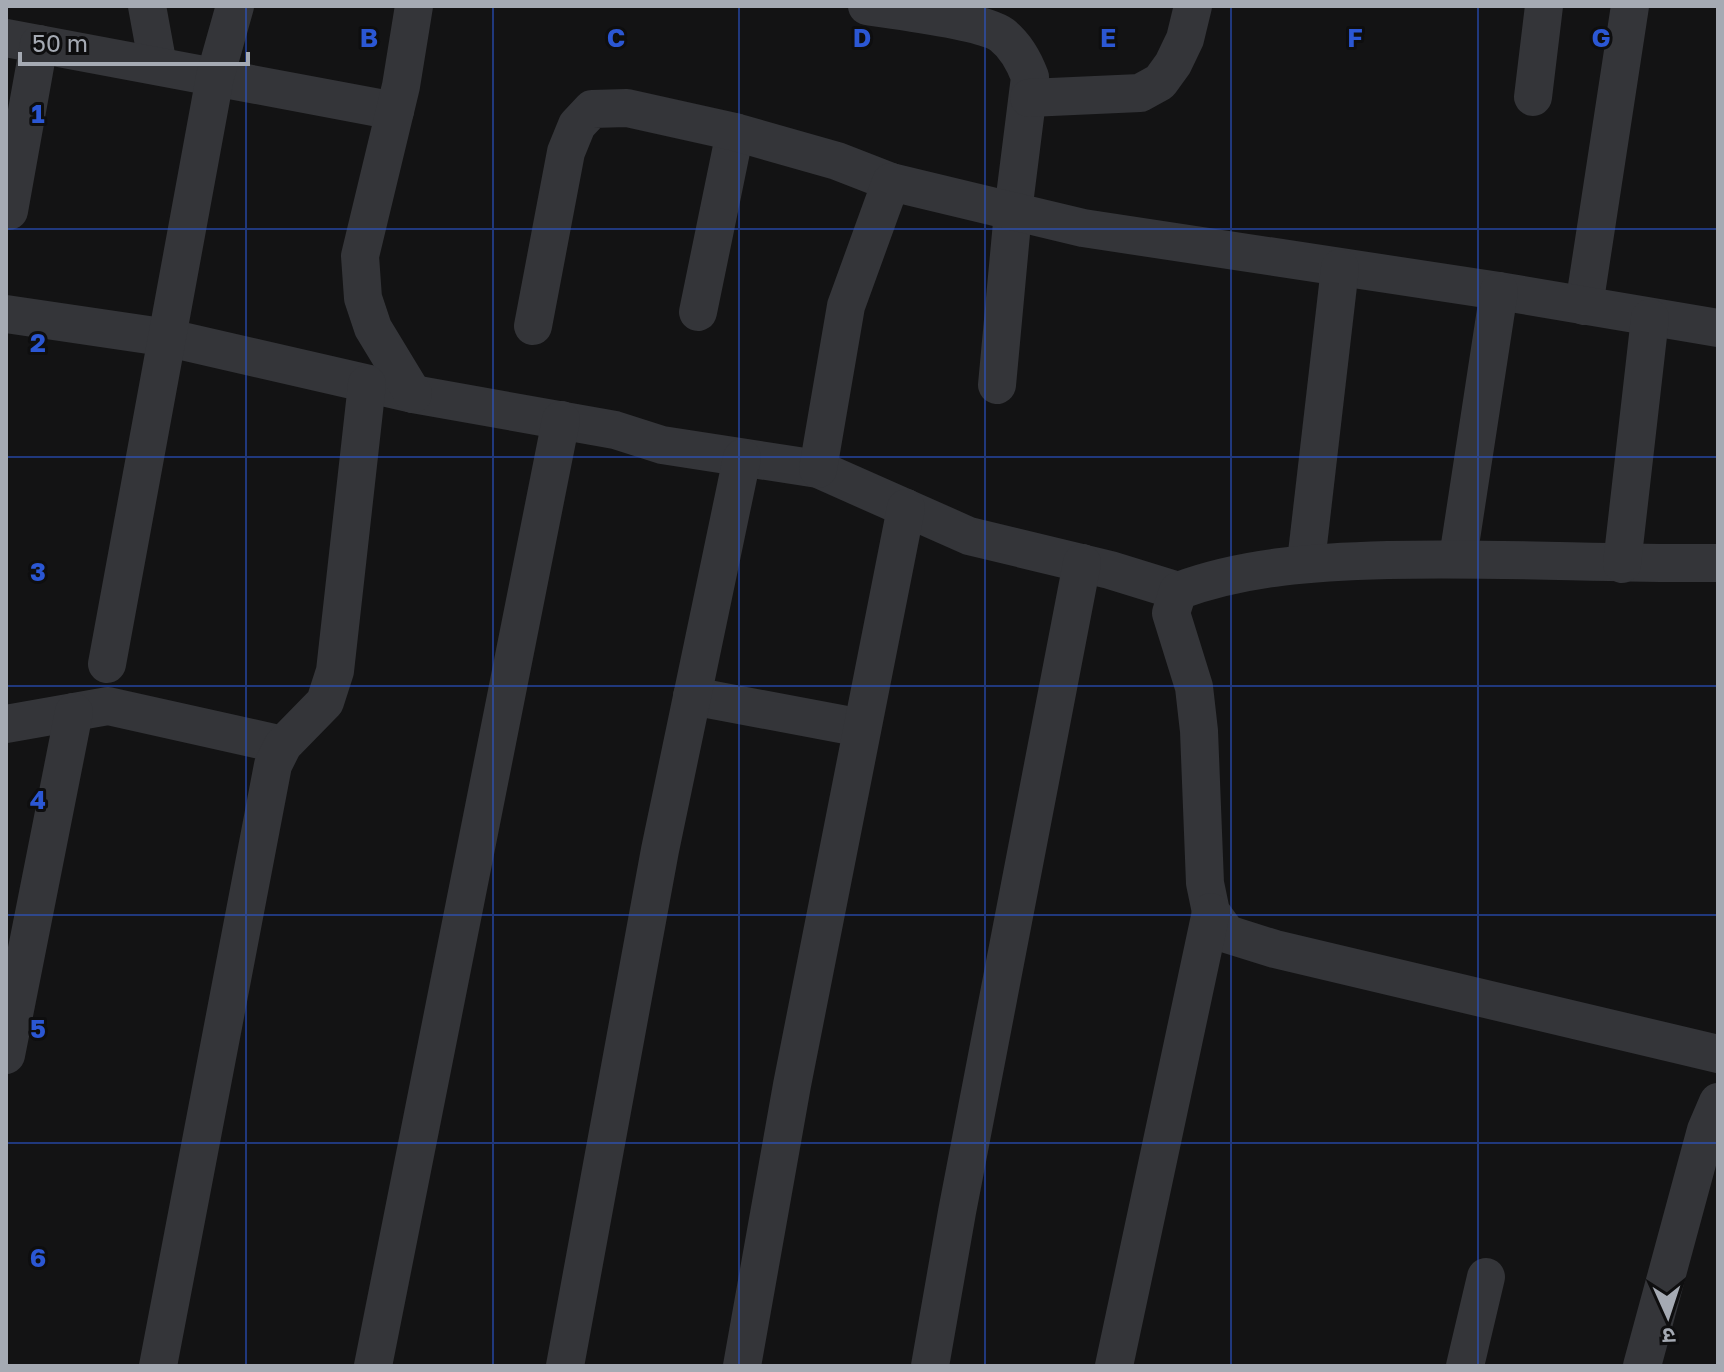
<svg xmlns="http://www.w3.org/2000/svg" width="1724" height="1372" viewBox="0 0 1724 1372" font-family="'Golos Text','Noto Sans Devanagari',sans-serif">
  <rect width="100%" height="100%" fill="#131314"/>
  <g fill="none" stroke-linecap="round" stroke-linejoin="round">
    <g stroke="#343539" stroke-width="38">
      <polyline points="147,6 158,66"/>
      <path d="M867 6C896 11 981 20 1002 35 1016 46 1024 61 1030 77L1013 212 997 385"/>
      <polyline points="6,38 395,111"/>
      <polyline points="1533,97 1544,6"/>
      <polyline points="1029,98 1140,93 1160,82 1173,64 1185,39 1193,6"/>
      <polyline points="9,211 39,44"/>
      <polyline points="1584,306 1630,6"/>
      <polyline points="698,312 735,132"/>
      <polyline points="6,314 169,338 413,394 615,430 662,445 818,469 969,536 1110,570 1178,591"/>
      <polyline points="533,326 566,152 577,125 592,109 627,108 735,132 837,161 891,182"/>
      <polyline points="413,394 373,328 363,298 360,256 401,86 414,6"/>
      <polyline points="818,469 846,306 891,182 1083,228 1499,291 1718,328"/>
      <polyline points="1458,558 1499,291"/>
      <polyline points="1306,562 1340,268"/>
      <path d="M1718 563C1608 564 1498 557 1388 560 1317 562 1245 566 1178 591L1171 613 1194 687 1199 731 1205 883 1211 912 1227 934 1275 949 1718 1054"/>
      <polyline points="1622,564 1650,318"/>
      <polyline points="107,664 215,77 235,6"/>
      <polyline points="692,696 862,728"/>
      <polyline points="6,724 108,706 283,745"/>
      <polyline points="6,1055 74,712"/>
      <polyline points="158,1366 273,765 283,745 325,702 335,671 367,384"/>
      <polyline points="373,1366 561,420"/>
      <polyline points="565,1366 660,850 742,458"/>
      <polyline points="742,1366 792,1085 906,508"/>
      <polyline points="930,1366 957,1212 1082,563"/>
      <polyline points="1114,1366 1211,912"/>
      <polyline points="1465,1366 1486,1277"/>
      <polyline points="1642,1366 1706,1130 1718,1102"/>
    </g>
  </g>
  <path fill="none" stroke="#2b57d4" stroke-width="2" stroke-opacity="0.55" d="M246 6V1366M493 6V1366M739 6V1366M985 6V1366M1231 6V1366M1478 6V1366M6 229H1718M6 457H1718M6 686H1718M6 915H1718M6 1143H1718"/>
  <g font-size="26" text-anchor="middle" font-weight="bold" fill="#2b57d4" stroke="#0e0e0f" stroke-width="6" stroke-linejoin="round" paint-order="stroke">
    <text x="369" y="47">B</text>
    <text x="616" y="47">C</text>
    <text x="862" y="47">D</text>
    <text x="1108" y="47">E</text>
    <text x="1355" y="47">F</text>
    <text x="1601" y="47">G</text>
    <text x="38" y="123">1</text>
    <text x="38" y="352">2</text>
    <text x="38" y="581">3</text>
    <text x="38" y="809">4</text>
    <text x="38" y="1038">5</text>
    <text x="38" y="1267">6</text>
  </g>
  <rect width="1724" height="1372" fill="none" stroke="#a5aab3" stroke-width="16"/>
  <g transform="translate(1668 1316) rotate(177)" stroke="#0e0e0f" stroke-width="6" paint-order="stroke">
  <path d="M0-6L14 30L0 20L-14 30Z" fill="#a5aab3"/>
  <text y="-12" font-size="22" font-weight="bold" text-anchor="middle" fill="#a5aab3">उ</text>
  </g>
  <path d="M20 52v12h228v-12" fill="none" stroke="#a5aab3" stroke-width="4"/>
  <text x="32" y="52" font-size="24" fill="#a5aab3" stroke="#0e0e0f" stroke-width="6" paint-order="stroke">50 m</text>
</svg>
